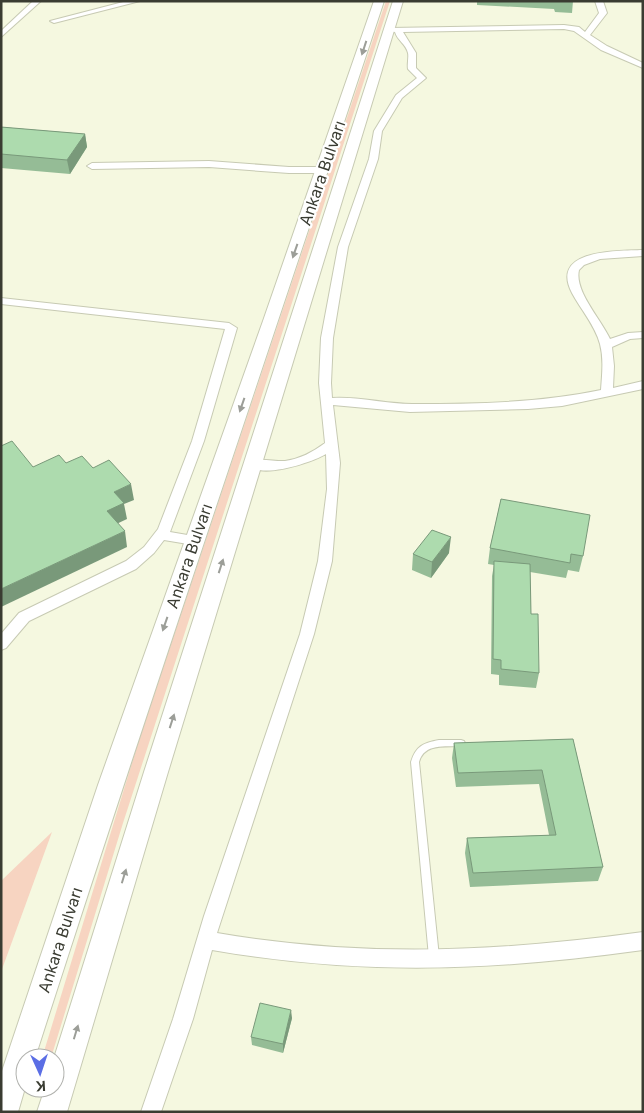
<svg xmlns="http://www.w3.org/2000/svg" width="644" height="1113" viewBox="0 0 644 1113" font-family="Inter,sans-serif">
  <rect width="100%" height="100%" fill="#f5f8e0"/>
  <g fill="#f7d4c1">
    <polygon points="386,1 390,1 123,823 51,1058 42,1058 139,740"/>
    <polygon points="52,832 1,972 1,881"/>
  </g>
  <g fill="none" stroke-linecap="round" stroke-linejoin="round">
    <g stroke="#c7cab3" stroke-width="2">
      <path id="lane" d="M439 740H461L464 741 465 743 464 745 461 746C445 747 424 743 419 762L439 957 437 960 434 961 431 960 429 957 411 762C416 746 423 743 439 740Z"/>
    </g>
    <g stroke="#c7cab3" stroke-width="2">
      <g id="street">
        <polygon points="33,1 41,1 1,37 1,31"/>
        <polygon points="127,1 140,1 54,23 50,21"/>
        <path d="M595 1H603L607 13 590 35 607 46 643 63V68L601 50 574 31 564 29 403 32 416 53V68L426 78 402 98 382 131 378 159 348 247 333 338 331 383 332 398C359 396 385 404 412 404 475 404 539 403 601 390 602 375 604 359 600 344 595 325 581 310 572 293 549 249 617 251 643 250V256L600 259 584 265 579 270C574 291 601 319 610 339L628 333 643 332V338L630 339 612 347 614 366 613 388 643 381V389L562 406 528 409 410 412 333 405 340 463 332 561 314 634 217 933C363 958 497 952 643 932V950C493 971 362 976 212 950L193 1019 161 1112H141L173 1019 204 916 300 634 318 561 327 489 326 454C311 463 259 480 247 464 253 456 275 462 285 461 300 459 313 452 325 443L319 383 321 338 338 247 369 159 374 131 396 95 417 78 408 69C407 64 409 58 408 53 406 44 397 40 395 32L386 30 390 28 564 25 579 27 585 32 599 13Z"/>
        <polygon points="209,161 289,167 323,167 328,170 323,173 289,173 209,167 92,169 87,166 92,163"/>
        <polygon points="1,298 229,323 237,328 204,441 170,532 199,537 201,540 199,543 194,545 164,540 154,553 136,569 29,621 6,648 1,650 1,634 19,613 126,561 144,547 158,529 192,441 225,329 1,304"/>
      </g>
    </g>
    <g stroke="#c7cab3" stroke-width="2">
      <g id="secondary">
        <path d="M374 1H384C268 354 148 705 35 1058H25V1088L18 1112H1V1074L98 785 263 321Z"/>
        <polygon points="393,1 403,1 168,772 67,1112 37,1112 45,1088 55,1088 54,1058 144,772"/>
      </g>
    </g>
    <use href="#lane" fill="#fff" fill-rule="evenodd"/>
    <use href="#street" fill="#fff" fill-rule="evenodd"/>
    <use href="#secondary" fill="#fff" fill-rule="evenodd"/>
  </g>
  <g fill="#95bc96">
    <polygon points="477,1 573,1 572,13 555,12 554,9 477,5"/>
    <polygon points="1,127 85,134 87,147 70,174 1,168"/>
    <polygon points="501,499 583,556 579,572 568,570 566,578 530,572 531,614 539,673 536,688 499,685 499,675 491,674 492,576 494,565 488,564 490,548"/>
    <polygon points="449,553 431,578 412,570 413,554"/>
    <polygon points="573,739 603,867 598,881 470,887 465,853 467,838 549,835 539,784 456,787 452,758 454,743"/>
    <polygon points="292,1018 283,1053 252,1045 251,1037"/>
  </g>
  <g fill="#79997a">
    <polygon points="85,134 87,147 70,174 67,160"/>
    <polygon points="131,484 134,500 124,504 127,519 110,527 107,511 114,492"/>
    <polygon points="125,531 127,547 1,607 1,589"/>
    <polygon points="451,537 449,553 431,578 432,562"/>
    <polygon points="291,1010 292,1018 283,1053 283,1044"/>
  </g>
  <g fill="#addbae" stroke="#79997a">
    <polygon points="1,127 85,134 67,160 1,154"/>
    <polygon points="12,441 33,467 59,455 66,463 82,456 93,468 109,460 131,484 114,492 124,503 107,511 125,531 1,589 1,446"/>
    <polygon points="501,499 590,515 583,556 571,554 570,563 490,548"/>
    <polygon points="432,530 451,537 432,562 413,554"/>
    <polygon points="494,561 530,564 531,614 538,614 539,673 501,669 501,660 493,659"/>
    <polygon points="573,739 603,867 473,873 467,838 556,835 542,770 458,773 454,743"/>
    <polygon points="260,1003 291,1010 283,1044 251,1037"/>
  </g>
  <defs><path id="oneway-solid" d="M-6-.8H1V-3.2L6.5 0L1 3.2V.8H-6Z" transform="scale(1.25)"/></defs>
  <g fill="#9c9e98">
    <use href="#oneway-solid" transform="translate(364 48) rotate(108)"/>
    <use href="#oneway-solid" transform="translate(295 251) rotate(109)"/>
    <use href="#oneway-solid" transform="translate(242 405) rotate(109)"/>
    <use href="#oneway-solid" transform="translate(221 566) rotate(-72)"/>
    <use href="#oneway-solid" transform="translate(165 624) rotate(109)"/>
    <use href="#oneway-solid" transform="translate(172 721) rotate(-72)"/>
    <use href="#oneway-solid" transform="translate(124 876) rotate(-73)"/>
    <use href="#oneway-solid" transform="translate(76 1032) rotate(-73)"/>
  </g>
  <g text-anchor="middle" stroke-width="4.5" stroke-linejoin="round" paint-order="stroke">
    <g font-size="16" fill="#3a3c32" stroke="#fff">
      <text transform="translate(322 173) rotate(-71)" y="6">Ankara Bulvarı</text>
      <text transform="translate(189 556) rotate(-71)" y="6">Ankara Bulvarı</text>
      <text transform="translate(60 940) rotate(-72)" y="6">Ankara Bulvarı</text>
    </g>
  </g>
  <rect width="644" height="1113" fill="none" stroke="#3a3c32" stroke-width="5"/>
  <g transform="translate(40 1073) rotate(177)"><circle r="24" fill="#ffffff" stroke="#b0b1ad"/>
  <path d="M0-4L9 19L0 12L-9 19Z" fill="#5b6ee5"/>
  <text y="-8" font-size="14" font-weight="bold" text-anchor="middle" fill="#3a3c32">K</text>
  </g>
</svg>
